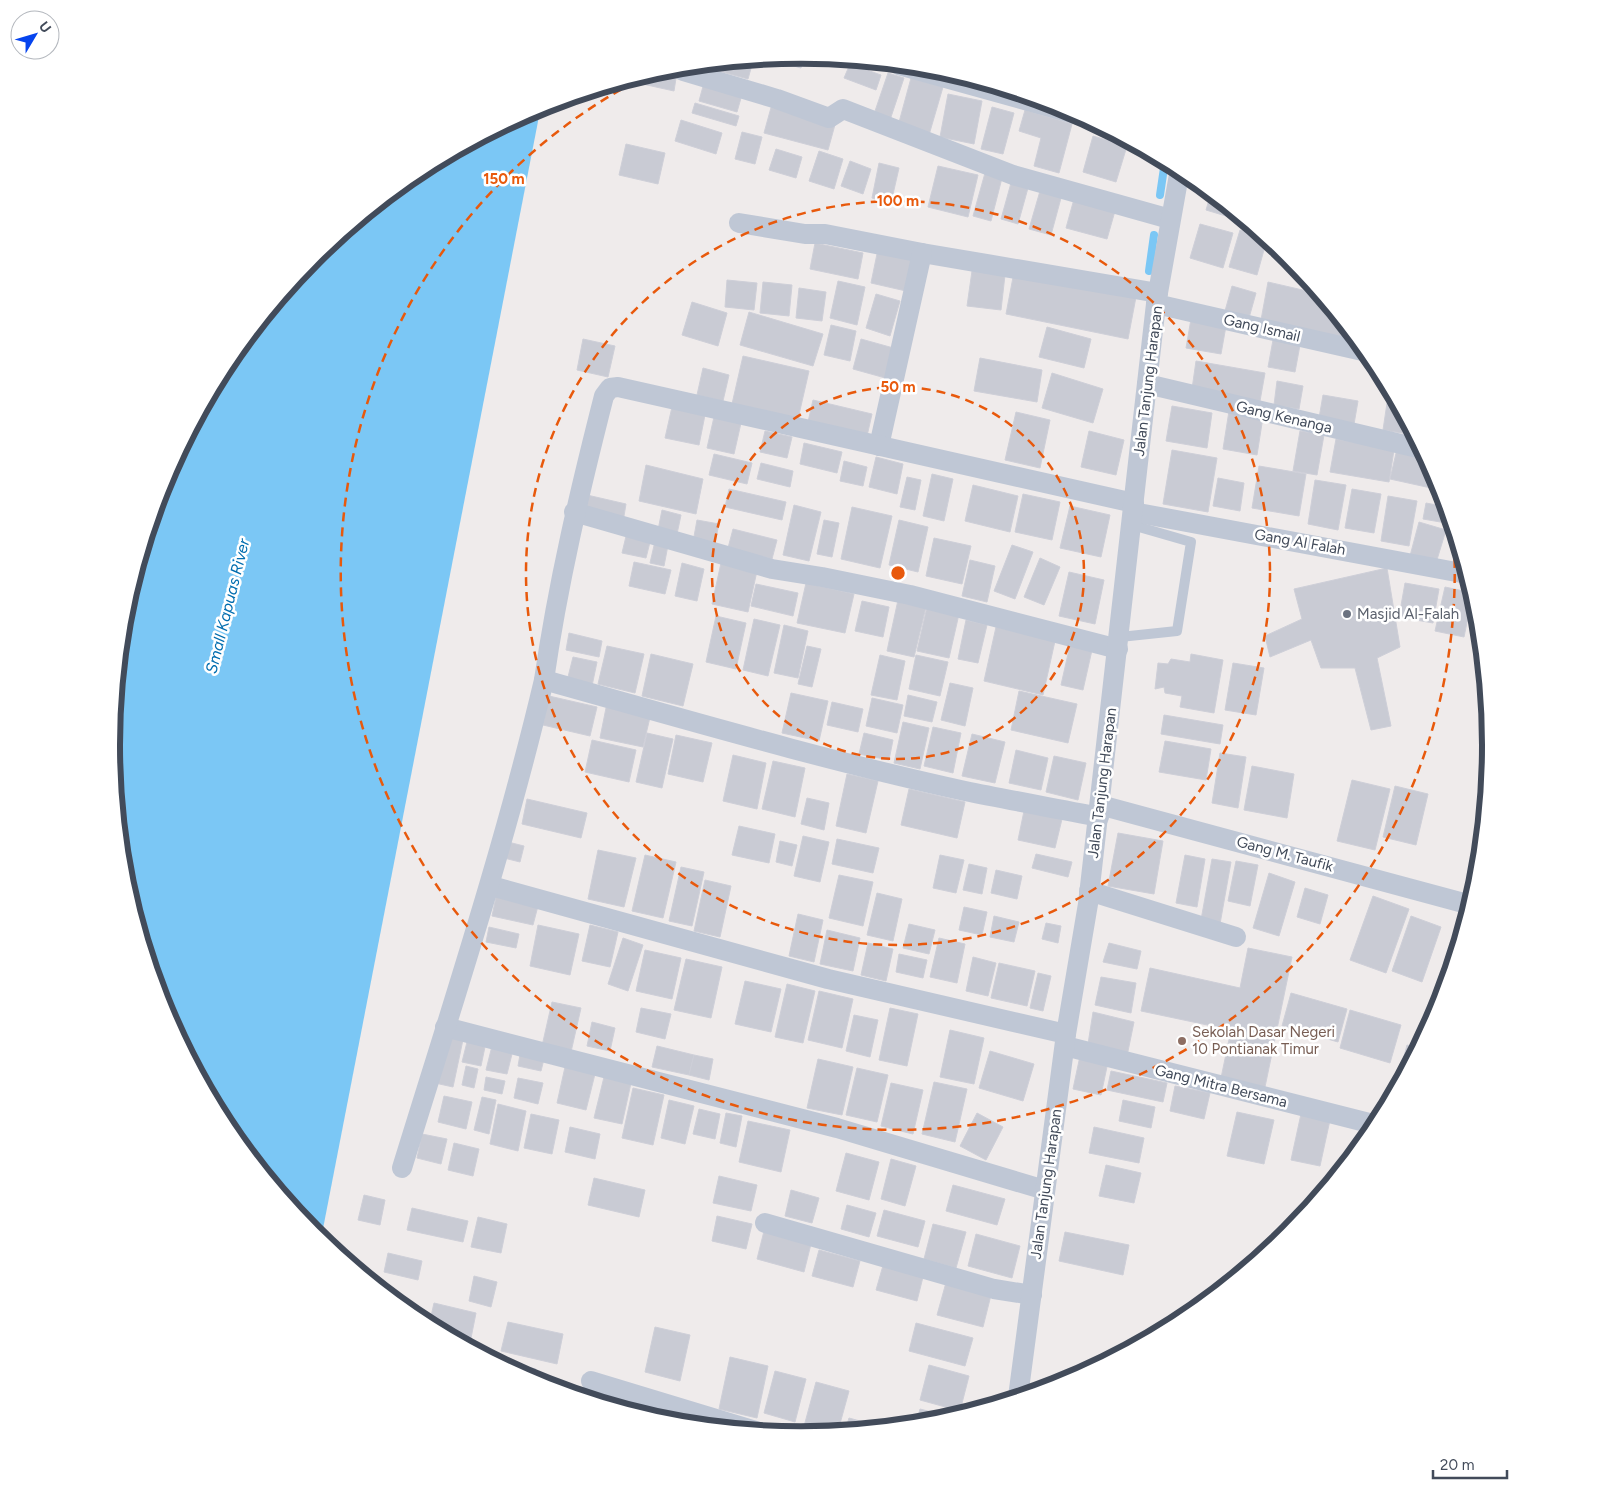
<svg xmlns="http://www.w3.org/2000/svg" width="1603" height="1490" viewBox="0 0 1603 1490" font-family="Figtree,sans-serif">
  <rect width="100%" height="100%" fill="#efebeb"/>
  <polygon fill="#7bc7f5" points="541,106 321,1239 313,1233 228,1128 164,1009 125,879 112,745 125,610 164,481 228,361 314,257 418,171"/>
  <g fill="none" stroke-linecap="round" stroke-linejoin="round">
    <g stroke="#7bc7f5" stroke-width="8">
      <polyline points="1160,195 1165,161"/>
      <polyline points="1149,271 1154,235"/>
    </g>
  </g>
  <g fill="#c9cbd4" stroke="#cecfd8">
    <polygon points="804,55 801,68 769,59 769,58"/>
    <polygon points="749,60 753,61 748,79 697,65"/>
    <polygon points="850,64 881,75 876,90 844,78"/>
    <polygon points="664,69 677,72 674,91 638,83 639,77"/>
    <polygon points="888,73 904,78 889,123 873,117"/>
    <polygon points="911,78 943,87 929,135 898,126"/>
    <polygon points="705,79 743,91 737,112 699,101"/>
    <polygon points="948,94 982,101 974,144 940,137"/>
    <polygon points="695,103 739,116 736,126 692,113"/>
    <polygon points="772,104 836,121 828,150 764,133"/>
    <polygon points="992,107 1014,113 1003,154 981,149"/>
    <polygon points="1025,110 1072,124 1059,173 1034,166 1041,138 1019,131"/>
    <polygon points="681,120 722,133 716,154 675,141"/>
    <polygon points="742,132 762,137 755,164 735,159"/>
    <polygon points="1093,136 1127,146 1116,182 1083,172"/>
    <polygon points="626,144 665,153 658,184 619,175"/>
    <polygon points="776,149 802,157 796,178 769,170"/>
    <polygon points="819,151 843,159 834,189 809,181"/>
    <polygon points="850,161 871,169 863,194 841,186"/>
    <polygon points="879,163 899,168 891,203 872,198"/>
    <polygon points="938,166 978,175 968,217 928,207"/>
    <polygon points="985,173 1002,178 991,221 973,216"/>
    <polygon points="1011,183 1028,188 1018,224 1001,219"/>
    <polygon points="1040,191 1061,198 1051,235 1029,229"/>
    <polygon points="1211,193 1246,222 1206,210"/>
    <polygon points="1074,199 1115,211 1107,239 1066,228"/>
    <polygon points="1200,224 1233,233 1223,268 1190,258"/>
    <polygon points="1240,230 1267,239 1257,275 1229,267"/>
    <polygon points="815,243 863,253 858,279 810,269"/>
    <polygon points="878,249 913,257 906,291 871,283"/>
    <polygon points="972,271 1005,275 1001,310 967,306"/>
    <polygon points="1014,272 1136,297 1128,339 1006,314"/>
    <polygon points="727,280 757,283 754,310 725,307"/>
    <polygon points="838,281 865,287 857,325 830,318"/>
    <polygon points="763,282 792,285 789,316 760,313"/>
    <polygon points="1268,282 1320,294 1359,342 1261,320"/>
    <polygon points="1232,286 1256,293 1249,318 1225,311"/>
    <polygon points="799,288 826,292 822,321 796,318"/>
    <polygon points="876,294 900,301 890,336 866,328"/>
    <polygon points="692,302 727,313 718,346 682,335"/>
    <polygon points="749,312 823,334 813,366 740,345"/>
    <polygon points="1191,319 1226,326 1221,354 1186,348"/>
    <polygon points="831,325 856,331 850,361 824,355"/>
    <polygon points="1047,327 1091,339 1084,368 1039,357"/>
    <polygon points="583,339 615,346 608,377 577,370"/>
    <polygon points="861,339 897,349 889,379 853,369"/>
    <polygon points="1273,340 1300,345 1295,372 1268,367"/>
    <polygon points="743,356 809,371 798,419 732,404"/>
    <polygon points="980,358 1042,370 1037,402 974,391"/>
    <polygon points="1196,361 1265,373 1260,401 1192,389"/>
    <polygon points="703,368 729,375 723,401 697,395"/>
    <polygon points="1052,373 1103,389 1093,423 1042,408"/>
    <polygon points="1277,381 1303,386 1299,409 1274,405"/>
    <polygon points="1323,395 1358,401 1353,430 1318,424"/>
    <polygon points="813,400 872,414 867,436 808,422"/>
    <polygon points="1387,403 1398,405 1415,435 1383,430"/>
    <polygon points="1172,406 1212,413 1207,448 1166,441"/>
    <polygon points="672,407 705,415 699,445 665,438"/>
    <polygon points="1229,411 1263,417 1257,455 1223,449"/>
    <polygon points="1016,412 1050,420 1040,468 1005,460"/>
    <polygon points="714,417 741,423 734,454 707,448"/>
    <polygon points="765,431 792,437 787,458 760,452"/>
    <polygon points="1089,431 1124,440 1116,475 1081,467"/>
    <polygon points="1300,431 1324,435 1317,475 1293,471"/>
    <polygon points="1336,439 1394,450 1389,482 1330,472"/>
    <polygon points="804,443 842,452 837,473 800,464"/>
    <polygon points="1397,449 1426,456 1435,473 1431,488 1390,479"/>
    <polygon points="1172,450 1217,458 1208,512 1163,504"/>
    <polygon points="714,454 752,463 747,484 709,475"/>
    <polygon points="876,457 903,464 897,494 869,487"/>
    <polygon points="844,461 867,467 863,486 840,481"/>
    <polygon points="761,463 793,471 790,487 757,479"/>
    <polygon points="646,465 703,479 696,514 639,501"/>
    <polygon points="1259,466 1306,474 1299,516 1252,508"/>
    <polygon points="932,474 953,479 944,521 923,516"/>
    <polygon points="907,477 921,480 915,510 900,507"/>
    <polygon points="1437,477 1439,481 1444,497 1433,495"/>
    <polygon points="1218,478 1244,483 1240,511 1213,506"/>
    <polygon points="1315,480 1346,485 1338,530 1308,524"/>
    <polygon points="973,485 1018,496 1010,532 965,521"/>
    <polygon points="729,489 786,502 782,520 725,507"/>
    <polygon points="1352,489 1381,494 1374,533 1345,528"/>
    <polygon points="1023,494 1060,502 1052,540 1015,532"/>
    <polygon points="587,495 626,504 623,522 583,513"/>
    <polygon points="1388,496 1417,501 1409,546 1381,541"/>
    <polygon points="1426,503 1447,507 1452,524 1423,519"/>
    <polygon points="794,505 821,512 809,561 783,555"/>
    <polygon points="1070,506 1110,515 1101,557 1060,548"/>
    <polygon points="852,507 892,516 880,568 841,559"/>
    <polygon points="662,510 681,515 677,534 658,530"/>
    <polygon points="697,520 719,524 714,547 693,542"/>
    <polygon points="824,520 839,523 832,557 817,554"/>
    <polygon points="899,520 928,527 918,572 889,565"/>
    <polygon points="1419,522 1446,530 1436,563 1410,556"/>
    <polygon points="733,529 777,540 772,559 728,548"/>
    <polygon points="627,532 651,538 646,558 622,553"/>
    <polygon points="656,537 669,540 664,566 650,563"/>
    <polygon points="934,538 971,546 962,584 926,576"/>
    <polygon points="1012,545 1033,552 1015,599 994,591"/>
    <polygon points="1040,558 1060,567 1044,605 1024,597"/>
    <polygon points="970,560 995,566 987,602 962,596"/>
    <polygon points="634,562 671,570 665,594 629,586"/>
    <polygon points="682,563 704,569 697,601 675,596"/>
    <polygon points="721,563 757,571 748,612 712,604"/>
    <polygon points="1387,568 1400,647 1377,658 1391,726 1371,730 1355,668 1321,668 1311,640 1270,657 1265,636 1302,619 1294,589"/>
    <polygon points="1069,572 1104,580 1095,624 1059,616"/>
    <polygon points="806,583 854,594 845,633 797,623"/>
    <polygon points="1405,583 1439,589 1433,623 1399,617"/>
    <polygon points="756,584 798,593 793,616 751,606"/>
    <polygon points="1445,587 1473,593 1464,637 1435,631"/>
    <polygon points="898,600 926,607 914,657 887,651"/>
    <polygon points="862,601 889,607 883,637 855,631"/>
    <polygon points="1477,605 1478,611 1480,632 1472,631"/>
    <polygon points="927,607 959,614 949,658 917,651"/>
    <polygon points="716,616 746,623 736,669 706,662"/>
    <polygon points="754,619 780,625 768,676 743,670"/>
    <polygon points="966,620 987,625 978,663 958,659"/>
    <polygon points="784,625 808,631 798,678 774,673"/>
    <polygon points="996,627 1055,641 1043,695 984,681"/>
    <polygon points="569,633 602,641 599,657 566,650"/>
    <polygon points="1070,645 1092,650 1083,690 1061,685"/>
    <polygon points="607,646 644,654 635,693 598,684"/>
    <polygon points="807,646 821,649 812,687 798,684"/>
    <polygon points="651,654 693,664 683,706 642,696"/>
    <polygon points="1191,654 1223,660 1214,713 1180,707 1182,696 1165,693 1164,687 1155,689 1158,663 1168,664 1171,659 1190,662"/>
    <polygon points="880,655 905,661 897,700 871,695"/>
    <polygon points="916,655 948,662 940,696 909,689"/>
    <polygon points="573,657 597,662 592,686 567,681"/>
    <polygon points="1233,663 1264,668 1256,715 1225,710"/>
    <polygon points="950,683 973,688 965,726 941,720"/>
    <polygon points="1019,691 1077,704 1068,743 1011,730"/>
    <polygon points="791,693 828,701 819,741 782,733"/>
    <polygon points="908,695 937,702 932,722 904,716"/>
    <polygon points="549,696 597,707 590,736 543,725"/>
    <polygon points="872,698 903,705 897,733 866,726"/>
    <polygon points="832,702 863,709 858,732 827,725"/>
    <polygon points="607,703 651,713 643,747 600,738"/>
    <polygon points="1164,715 1223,725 1220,744 1161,734"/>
    <polygon points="903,722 929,728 920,769 894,763"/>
    <polygon points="933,727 961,733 953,773 924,766"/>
    <polygon points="647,733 673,739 662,788 636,782"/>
    <polygon points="864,733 893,740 889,760 859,754"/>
    <polygon points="972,734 1005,742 995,783 962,776"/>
    <polygon points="676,735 712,743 703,782 668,774"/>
    <polygon points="592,740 636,750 629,782 585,772"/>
    <polygon points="1165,741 1211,749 1206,780 1159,772"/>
    <polygon points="1016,750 1048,758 1041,790 1009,783"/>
    <polygon points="1220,753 1246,757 1238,808 1212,803"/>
    <polygon points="733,755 766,763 757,809 723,801"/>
    <polygon points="1054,756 1086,763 1078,800 1046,792"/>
    <polygon points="773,761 805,768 795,817 762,809"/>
    <polygon points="1252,766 1294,774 1287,818 1244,810"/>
    <polygon points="847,774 878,781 866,833 836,826"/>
    <polygon points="1352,780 1390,789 1375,850 1337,841"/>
    <polygon points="1395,786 1428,794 1416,845 1383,837"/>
    <polygon points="909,789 965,802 957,838 901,825"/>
    <polygon points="807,798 829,803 824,830 801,824"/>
    <polygon points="527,799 587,813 581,838 522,824"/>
    <polygon points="1024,811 1062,819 1055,848 1018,840"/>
    <polygon points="739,826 775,834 769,863 732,855"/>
    <polygon points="1118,833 1163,841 1154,894 1108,886"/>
    <polygon points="803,836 829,842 820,882 794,876"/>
    <polygon points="837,839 879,848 873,873 832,864"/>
    <polygon points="780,841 797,845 792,866 776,862"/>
    <polygon points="508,842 524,846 520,862 504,858"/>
    <polygon points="598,850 636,858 624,907 588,899"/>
    <polygon points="1036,854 1072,862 1068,877 1032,868"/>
    <polygon points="645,855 676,862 663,918 632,911"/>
    <polygon points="940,855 964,860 956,893 933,888"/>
    <polygon points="1185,855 1205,859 1197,907 1176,903"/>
    <polygon points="1212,859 1231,862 1220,924 1201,920"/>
    <polygon points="1236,861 1258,865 1250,906 1228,901"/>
    <polygon points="969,864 987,868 982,894 963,890"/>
    <polygon points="681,867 704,872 692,926 669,921"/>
    <polygon points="996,870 1022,876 1017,899 991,893"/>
    <polygon points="1269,873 1295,882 1279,936 1253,928"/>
    <polygon points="839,875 873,882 863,926 829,918"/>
    <polygon points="705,880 731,886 720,937 694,931"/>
    <polygon points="1305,888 1328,895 1320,924 1297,917"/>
    <polygon points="877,893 902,899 893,941 867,935"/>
    <polygon points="1373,896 1409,909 1386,973 1350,960"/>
    <polygon points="496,897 538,906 533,925 492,916"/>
    <polygon points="964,907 987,912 982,935 959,930"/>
    <polygon points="798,914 823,920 814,962 789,956"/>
    <polygon points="994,916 1019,922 1014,942 990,937"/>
    <polygon points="1411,916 1441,927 1422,982 1392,971"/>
    <polygon points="1046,923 1061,926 1058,943 1042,939"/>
    <polygon points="909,924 935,930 929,954 903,948"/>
    <polygon points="538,925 579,934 570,975 530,966"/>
    <polygon points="590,925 618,932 610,967 582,961"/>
    <polygon points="489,927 519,934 516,948 486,942"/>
    <polygon points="827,930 860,938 853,971 820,964"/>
    <polygon points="623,938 643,945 628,991 608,984"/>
    <polygon points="939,938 965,944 957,983 930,977"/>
    <polygon points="868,943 893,949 886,981 861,975"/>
    <polygon points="1109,943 1141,951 1137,969 1103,962"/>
    <polygon points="1248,948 1292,957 1265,1087 1221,1078 1231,1030 1141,1011 1150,968 1240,988"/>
    <polygon points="645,950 681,958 672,999 636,991"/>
    <polygon points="899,954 927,960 923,978 896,972"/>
    <polygon points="973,957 996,963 988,996 966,991"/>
    <polygon points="686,959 722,967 711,1018 674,1010"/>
    <polygon points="999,963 1035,971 1027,1006 991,998"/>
    <polygon points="1038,973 1051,976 1043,1011 1030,1008"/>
    <polygon points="1101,977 1136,983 1131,1013 1095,1005"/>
    <polygon points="745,981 781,989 771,1032 735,1024"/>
    <polygon points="787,984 815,991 803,1043 775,1037"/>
    <polygon points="819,991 853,999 842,1048 808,1040"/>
    <polygon points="1291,993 1347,1009 1338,1042 1282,1026"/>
    <polygon points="552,1002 581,1008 571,1052 542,1046"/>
    <polygon points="641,1008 671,1014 665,1039 636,1032"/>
    <polygon points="890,1008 918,1014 907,1066 879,1060"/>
    <polygon points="1350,1010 1401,1025 1390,1063 1340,1048"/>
    <polygon points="1093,1012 1134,1022 1127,1056 1088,1044"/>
    <polygon points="854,1015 878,1020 870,1057 846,1051"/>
    <polygon points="592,1022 615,1028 610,1051 587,1046"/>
    <polygon points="950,1030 984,1038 974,1084 940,1077"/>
    <polygon points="446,1031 464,1035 453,1087 435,1083"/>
    <polygon points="468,1038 486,1042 481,1066 462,1062"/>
    <polygon points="1407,1045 1418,1048 1408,1066 1402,1064"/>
    <polygon points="492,1046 513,1050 507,1074 486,1070"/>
    <polygon points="657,1046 694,1055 689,1075 652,1067"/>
    <polygon points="521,1049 545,1055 541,1071 518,1066"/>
    <polygon points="990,1051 1034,1064 1023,1101 979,1088"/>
    <polygon points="694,1055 713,1059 709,1080 689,1075"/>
    <polygon points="1080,1056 1108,1062 1101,1095 1073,1089"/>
    <polygon points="818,1059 853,1067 842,1115 807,1108"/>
    <polygon points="466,1066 478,1069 474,1088 462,1085"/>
    <polygon points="565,1067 595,1074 586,1110 557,1103"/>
    <polygon points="857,1068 888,1075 877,1122 846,1115"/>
    <polygon points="1111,1071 1167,1083 1163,1102 1107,1090"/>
    <polygon points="486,1077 505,1081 502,1094 484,1090"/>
    <polygon points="604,1077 631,1083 622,1124 594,1118"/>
    <polygon points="518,1078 543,1083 538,1104 514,1098"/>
    <polygon points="934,1082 967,1089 955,1142 922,1134"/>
    <polygon points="891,1083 923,1090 913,1134 881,1126"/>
    <polygon points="1175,1086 1210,1093 1204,1119 1170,1111"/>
    <polygon points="633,1088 664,1095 653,1145 622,1138"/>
    <polygon points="444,1096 472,1102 466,1129 438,1122"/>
    <polygon points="482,1097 496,1100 489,1134 474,1130"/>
    <polygon points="669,1100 694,1106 685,1144 661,1138"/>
    <polygon points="1123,1100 1155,1107 1151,1128 1119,1121"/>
    <polygon points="498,1104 526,1111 518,1151 490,1144"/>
    <polygon points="699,1109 720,1114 715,1139 693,1134"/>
    <polygon points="1237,1112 1274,1120 1264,1164 1227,1156"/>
    <polygon points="726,1113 742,1116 736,1147 720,1143"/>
    <polygon points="977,1113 1003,1127 986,1160 960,1146"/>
    <polygon points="531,1114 559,1120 552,1154 524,1148"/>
    <polygon points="1301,1114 1330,1120 1320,1166 1291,1160"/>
    <polygon points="748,1121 790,1130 781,1172 739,1162"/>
    <polygon points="570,1127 600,1134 595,1159 565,1152"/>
    <polygon points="1094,1127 1144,1138 1139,1163 1089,1153"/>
    <polygon points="422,1134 447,1139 441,1164 417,1158"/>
    <polygon points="454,1143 479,1149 473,1176 448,1170"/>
    <polygon points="846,1153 879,1162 869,1200 836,1191"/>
    <polygon points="891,1159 916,1166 905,1206 881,1199"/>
    <polygon points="1106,1165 1141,1173 1134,1203 1099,1196"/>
    <polygon points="719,1176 757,1185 751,1211 713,1203"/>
    <polygon points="594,1178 645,1190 639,1217 588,1205"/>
    <polygon points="953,1185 1005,1199 997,1225 946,1211"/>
    <polygon points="791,1190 819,1198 812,1223 785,1216"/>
    <polygon points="364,1195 385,1200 380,1225 358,1220"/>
    <polygon points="847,1205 876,1213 869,1237 841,1229"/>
    <polygon points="412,1208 468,1221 463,1242 407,1230"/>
    <polygon points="884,1210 925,1221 918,1247 877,1236"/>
    <polygon points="717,1216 752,1224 746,1249 712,1241"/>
    <polygon points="478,1217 507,1224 501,1253 471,1247"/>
    <polygon points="933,1224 966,1232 956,1268 924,1259"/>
    <polygon points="764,1231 811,1244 804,1272 757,1259"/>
    <polygon points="1065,1232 1129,1245 1123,1275 1059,1261"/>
    <polygon points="976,1234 1020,1246 1012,1278 968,1266"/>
    <polygon points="819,1250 860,1261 853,1287 812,1276"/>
    <polygon points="388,1253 422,1261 418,1280 384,1272"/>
    <polygon points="884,1262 924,1273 917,1301 876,1290"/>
    <polygon points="474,1276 497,1282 491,1307 469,1301"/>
    <polygon points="947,1279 992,1291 983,1327 937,1315"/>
    <polygon points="434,1303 476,1313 471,1338 443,1332 429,1325"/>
    <polygon points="508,1322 563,1334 557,1364 501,1351"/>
    <polygon points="916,1323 973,1338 965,1366 909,1351"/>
    <polygon points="655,1327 690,1335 680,1381 645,1372"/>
    <polygon points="730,1357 768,1366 757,1418 719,1409"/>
    <polygon points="495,1360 536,1369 533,1380"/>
    <polygon points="929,1365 969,1376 960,1411 920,1400"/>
    <polygon points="775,1371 806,1379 795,1422 764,1413"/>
    <polygon points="542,1380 566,1386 565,1391 541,1383"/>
    <polygon points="816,1382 849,1391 838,1431 817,1433 803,1430"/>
    <polygon points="920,1409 951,1417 936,1422 916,1424"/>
    <polygon points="849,1418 882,1427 845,1431"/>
  </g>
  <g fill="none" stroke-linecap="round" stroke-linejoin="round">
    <polyline stroke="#bfc7d5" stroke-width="10" points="1120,637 1177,631 1191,542 1132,525"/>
    <g stroke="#bfc7d5" stroke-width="20">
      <polyline points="899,65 1079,115"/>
      <polyline points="684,67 683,71 777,99 829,118 843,109 1013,175 1170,219"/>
      <polyline points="739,223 805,234 825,234 922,253 1158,293"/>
      <polyline points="1156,304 1367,352"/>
      <polyline points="1147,384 1422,449"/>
      <polyline points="879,446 922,253"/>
      <polyline points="574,512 772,569 822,577 910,595 1118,649"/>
      <polyline points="1133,512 1467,574"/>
      <path d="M544 680C558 583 580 490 604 396L610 388 618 387 1134 503"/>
      <polyline points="1100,805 1471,905"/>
      <polyline points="491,886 828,979 1066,1034"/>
      <polyline points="1089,891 1236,937"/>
      <polyline points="445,1027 837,1128 1045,1190"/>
      <polyline points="1065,1046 1377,1125"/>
      <path d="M402 1168C452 1006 505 845 544 680 684 719 823 760 965 791 1009 800 1054 808 1099 817"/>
      <polyline points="765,1223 994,1289 1032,1295"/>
      <polyline points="591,1381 756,1431"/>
      <polyline points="1018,1397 1066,1034 1088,904 1156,304 1180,169"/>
    </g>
  </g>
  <g fill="none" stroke="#e8590c" stroke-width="2.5" stroke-dasharray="9 6">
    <circle cx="898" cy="573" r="186"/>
    <circle cx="898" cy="573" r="372"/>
    <path d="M1453 529A557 557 0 1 1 654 72"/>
  </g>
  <circle fill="#6b7280" stroke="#fff" stroke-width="2" cx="1347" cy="614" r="5"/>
  <circle fill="#8d6e63" stroke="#fff" stroke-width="2" cx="1182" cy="1041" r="5"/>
  <g text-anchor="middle" stroke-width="5" stroke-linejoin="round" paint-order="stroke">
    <g font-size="15" fill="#424b5a" stroke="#fff">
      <text transform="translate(1262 328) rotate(13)" y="5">Gang Ismail</text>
      <text transform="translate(1148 381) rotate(-83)" y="5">Jalan Tanjung Harapan</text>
      <text transform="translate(1284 417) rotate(13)" y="5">Gang Kenanga</text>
      <text transform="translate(1300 542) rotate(10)" y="5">Gang Al Falah</text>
      <text transform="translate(1102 783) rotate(-83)" y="5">Jalan Tanjung Harapan</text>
      <text transform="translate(1285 854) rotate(15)" y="5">Gang M. Taufik</text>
      <text transform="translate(1221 1086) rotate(14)" y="5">Gang Mitra Bersama</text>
      <text transform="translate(1046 1184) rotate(-82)" y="5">Jalan Tanjung Harapan</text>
    </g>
    <g font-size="15" fill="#5b616d" stroke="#fff" text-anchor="start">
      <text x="1357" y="619">Masjid Al-Falah</text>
    </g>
    <g font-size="15" fill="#785e54" stroke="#fff" text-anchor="start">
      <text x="1192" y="1037">Sekolah Dasar Negeri<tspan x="1192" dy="17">10 Pontianak Timur</tspan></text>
    </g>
    <g font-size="16" font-style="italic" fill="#006daf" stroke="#fff">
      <text transform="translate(227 606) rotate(-76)" y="6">Small Kapuas River</text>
    </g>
  </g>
  <path d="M0 0H1603V1490H0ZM120 745a681 681 0 1 1 1362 0a681 681 0 1 1-1362 0Z" fill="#fff" fill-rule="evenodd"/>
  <path fill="none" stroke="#424b5a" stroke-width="6" d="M120 745a681 681 0 1 1 1362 0a681 681 0 1 1-1362 0Z"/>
  <circle cx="898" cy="573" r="8" fill="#e8590c" stroke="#fff" stroke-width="2.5"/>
  <g font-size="15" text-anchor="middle" font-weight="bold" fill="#e8590c" stroke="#fff" stroke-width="5" stroke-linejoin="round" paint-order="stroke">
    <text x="504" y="184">150 m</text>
    <text x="898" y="206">100 m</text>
    <text x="898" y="392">50 m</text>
  </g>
  <g transform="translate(35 35) rotate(52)"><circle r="24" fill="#ffffff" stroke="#b3b7bd"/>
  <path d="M0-4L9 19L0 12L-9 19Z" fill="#0644ee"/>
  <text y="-8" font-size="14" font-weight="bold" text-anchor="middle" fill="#424b5a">U</text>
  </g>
  <path d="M1433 1470v8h74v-8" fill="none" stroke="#424b5a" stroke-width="2.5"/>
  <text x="1440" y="1470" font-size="15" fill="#424b5a" stroke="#ffffff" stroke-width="4" paint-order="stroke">20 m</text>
</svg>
